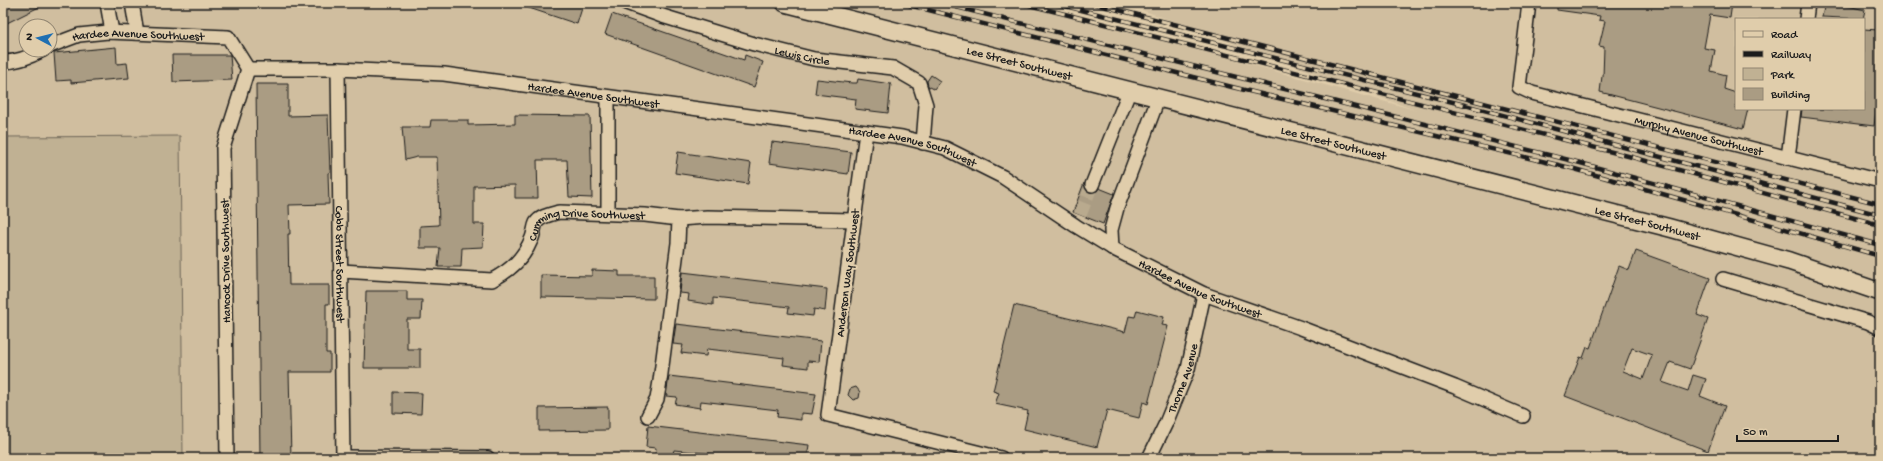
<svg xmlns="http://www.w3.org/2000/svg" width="1883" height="461" viewBox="0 0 1883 461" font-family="'Gochi Hand',sans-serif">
  <rect width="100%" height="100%" fill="#e0cdab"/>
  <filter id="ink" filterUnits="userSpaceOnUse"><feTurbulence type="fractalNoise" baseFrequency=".025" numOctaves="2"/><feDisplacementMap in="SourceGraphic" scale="8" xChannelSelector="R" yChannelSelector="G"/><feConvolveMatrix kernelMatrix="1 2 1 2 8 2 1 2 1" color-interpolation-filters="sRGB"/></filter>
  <g filter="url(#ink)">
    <path fill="#d0be9f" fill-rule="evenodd" d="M3 3H1031L1415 110 1123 3H1880V458H3ZM1736 19H1864V109H1736ZM26 26H50V50H26Z"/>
    <polygon fill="#c0b193" stroke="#6e6658" points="180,136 183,458 5,458 3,137"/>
    <g fill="#aa9c83" stroke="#1c1c1c" fill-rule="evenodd">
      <polygon points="3,3 47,3 3,25"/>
      <polygon points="521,3 576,3 583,5 577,24 520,5"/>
      <polygon points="1557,3 1732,3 1730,18 1710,15 1704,48 1715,50 1711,71 1726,75 1724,89 1736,93 1736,109 1748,109 1743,129 1600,92 1602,76 1603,77 1604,47 1599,46 1605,21 1599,20 1600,16 1557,10"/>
      <polygon points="1825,3 1835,3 1865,10 1863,19 1822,17"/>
      <polygon points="612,14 744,60 745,55 763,62 754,87 605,34"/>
      <polygon points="1864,29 1878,30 1877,34 1880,34 1880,81 1874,126 1801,117 1802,109 1848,110 1848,109 1864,109"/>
      <polygon points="116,47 117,64 127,63 129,78 71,83 71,80 56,81 54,53"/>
      <polygon points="172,55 230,55 232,80 173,82"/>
      <polygon points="931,75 940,81 934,89 928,86 927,81"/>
      <polygon points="817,79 852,83 857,83 858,79 891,84 888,113 855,109 856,99 815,94"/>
      <polygon points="256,84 288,84 288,116 328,115 330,172 328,173 329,204 289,205 290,234 288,234 289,285 329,285 329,304 326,304 326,353 330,353 330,372 289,372 291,458 260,458"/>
      <polygon points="515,115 590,116 592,198 569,197 567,160 537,160 538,198 515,198 515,185 474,186 474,224 484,224 483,247 462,248 461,267 438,267 440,248 420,248 420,226 439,225 437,157 417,157 405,160 402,127 430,127 431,120 468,120 468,125 515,124"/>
      <polygon points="772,142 851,152 848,174 769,163"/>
      <polygon points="678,152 751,163 748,184 675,173"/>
      <polygon points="1084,183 1086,190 1089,193 1097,191 1099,188 1114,194 1103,224 1073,212"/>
      <path d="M1636 251 1710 278 1697 315 1708 319 1690 369 1670 362 1662 382 1688 391 1693 375 1706 379 1700 396 1725 406 1708 451 1565 396 1580 357 1583 358 1587 347 1590 348 1619 266 1629 270ZM1632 348 1652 355 1643 379 1623 371Z"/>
      <polygon points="592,270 619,271 619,276 654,276 654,299 541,297 541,275 592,276"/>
      <polygon points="682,272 827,289 825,311 814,309 813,316 788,313 789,307 749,302 713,298 713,305 688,301 689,294 680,293"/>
      <polygon points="366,291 407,291 407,300 422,300 421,319 407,319 407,349 420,349 420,368 364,368"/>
      <polygon points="1014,305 1125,332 1129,316 1135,317 1137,310 1164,317 1162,325 1168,326 1148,404 1143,402 1139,418 1107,410 1097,447 1024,429 1028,411 995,404 999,393 993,391"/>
      <polygon points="676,324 821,341 819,362 808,361 808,368 783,365 784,358 735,352 707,349 706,356 681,353 683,345 673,344"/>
      <polygon points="669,376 816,394 812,414 801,413 801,420 777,417 778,410 701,401 700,408 675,404 677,397 666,396"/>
      <polygon points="856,387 860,392 859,398 853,400 848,395 850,389"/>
      <polygon points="393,392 422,393 421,414 393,413"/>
      <polygon points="608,407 608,430 539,431 539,408"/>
      <polygon points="648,426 809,445 807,458 729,456 729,458 713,458 713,454 674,450 672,457 655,455 656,448 646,447"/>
    </g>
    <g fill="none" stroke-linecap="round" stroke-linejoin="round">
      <polyline stroke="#b9aa8e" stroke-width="13" stroke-dasharray="13 6" stroke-linecap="butt" points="1080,215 1092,185"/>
      <g stroke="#1c1c1c" stroke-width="16">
        <g id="minor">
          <polyline points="107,3 112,32"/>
          <polyline points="132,3 137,33"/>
          <path id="s1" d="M626 3 659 15 754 44 814 59 893 68 919 83 926 105 923 143"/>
          <path id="s2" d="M1529 3 1519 87 1532 93 1880 181"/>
          <polyline points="1806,19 1808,3"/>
          <path id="s3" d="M50 46 79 35 108 32 228 37 248 69"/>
          <path d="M3 62C18 62 30 57 43 50"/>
          <path id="s4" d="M248 69H338L444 74 866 132 902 137 945 148 1003 177 1076 226 1112 248 1204 294 1301 328 1455 387 1523 416"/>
          <path id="s5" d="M338 69 343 458"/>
          <polyline points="866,132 828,415 1001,458"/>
          <polyline points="1788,158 1794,109"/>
          <polyline points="1092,185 1129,92"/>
          <polyline points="608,213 608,97"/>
          <polyline points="1112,248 1111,230 1117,208 1158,99"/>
          <path id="s6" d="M341 271 492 280C511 270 524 258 532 238 534 233 534 227 536 223 540 216 552 214 559 212L645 215 679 219 707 217 854 220"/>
          <polyline points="1723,279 1868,322 1880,328"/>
          <polyline points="648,416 657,399 660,381 678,243 679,219"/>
          <polyline points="343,457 488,458"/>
          <polyline points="227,458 223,148 248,69"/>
          <path id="s7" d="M1149 458 1166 423 1188 369 1204 294"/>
        </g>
      </g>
      <g stroke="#1c1c1c" stroke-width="20">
        <g id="major">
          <path id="s8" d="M785 3 1670 228 1789 261 1880 292"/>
        </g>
      </g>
      <use href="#minor" stroke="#e0cdab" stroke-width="13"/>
      <use href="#major" stroke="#e0cdab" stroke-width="17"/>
      <g stroke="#1c1c1c" stroke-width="4.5">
        <g id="rail">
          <polyline points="901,3 1232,87 1571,168 1880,256"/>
          <polyline points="940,3 1573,161 1880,245"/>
          <polyline points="1021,3 1628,156 1880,225"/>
          <polyline points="1053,3 1461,104 1880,215"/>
          <polyline points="1091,3 1880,204"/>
        </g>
      </g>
      <use href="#rail" stroke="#e0cdab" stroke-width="3" stroke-dasharray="9" stroke-linecap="butt"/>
    </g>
  </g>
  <g text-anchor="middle" stroke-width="4" stroke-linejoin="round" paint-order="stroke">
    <g font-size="12" fill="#1c1c1c" stroke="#e0cdab">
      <text dy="4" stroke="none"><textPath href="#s3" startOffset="90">Hardee Avenue Southwest</textPath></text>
      <text dy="4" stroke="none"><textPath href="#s1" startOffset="184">Lewis Circle</textPath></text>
      <text dy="4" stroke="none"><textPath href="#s8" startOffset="242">Lee Street Southwest</textPath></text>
      <text dy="4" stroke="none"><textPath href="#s4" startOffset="347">Hardee Avenue Southwest</textPath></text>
      <text dy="4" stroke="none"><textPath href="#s2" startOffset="271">Murphy Avenue Southwest</textPath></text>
      <text dy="4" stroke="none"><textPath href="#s8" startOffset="566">Lee Street Southwest</textPath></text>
      <text dy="4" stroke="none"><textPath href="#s4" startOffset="671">Hardee Avenue Southwest</textPath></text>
      <text dy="4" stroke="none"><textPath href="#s8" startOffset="890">Lee Street Southwest</textPath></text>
      <text dy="4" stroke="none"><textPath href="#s6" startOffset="273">Cumming Drive Southwest</textPath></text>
      <text transform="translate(225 261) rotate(-91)" y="4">Hancock Drive Southwest</text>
      <text dy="4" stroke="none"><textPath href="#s5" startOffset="195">Cobb Street Southwest</textPath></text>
      <text transform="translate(847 273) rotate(-83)" y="4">Anderson Way Southwest</text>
      <text dy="4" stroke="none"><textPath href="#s4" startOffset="995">Hardee Avenue Southwest</textPath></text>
      <text dy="4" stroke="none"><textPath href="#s7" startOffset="87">Thorne Avenue</textPath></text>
    </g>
  </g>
  <rect width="1883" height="461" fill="none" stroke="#e0cdab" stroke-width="16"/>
  <rect x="8" y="8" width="1867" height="445" fill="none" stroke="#1c1c1c" stroke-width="1.5" filter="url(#ink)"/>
  <rect x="1735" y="18" width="130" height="92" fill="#e0cdab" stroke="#928672"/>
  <rect x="1743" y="31" width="20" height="6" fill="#e0cdab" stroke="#928672"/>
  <text x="1771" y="38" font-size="12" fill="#1c1c1c">Road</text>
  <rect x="1743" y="51" width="20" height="6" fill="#1c1c1c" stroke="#928672"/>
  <text x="1771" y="58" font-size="12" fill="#1c1c1c">Railway</text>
  <rect x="1743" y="68" width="20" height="12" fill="#c0b193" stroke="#928672"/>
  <text x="1771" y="78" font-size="12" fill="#1c1c1c">Park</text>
  <rect x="1743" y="88" width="20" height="12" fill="#aa9c83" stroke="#928672"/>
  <text x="1771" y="98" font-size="12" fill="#1c1c1c">Building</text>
  <g transform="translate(38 38) rotate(277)"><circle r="19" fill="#e0cdab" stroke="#928672"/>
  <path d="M0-3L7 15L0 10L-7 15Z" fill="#1f6fb2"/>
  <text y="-6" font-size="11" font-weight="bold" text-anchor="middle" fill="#1c1c1c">N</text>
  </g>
  <path d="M1737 435v6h101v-6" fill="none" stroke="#1c1c1c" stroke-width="2"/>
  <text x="1743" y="435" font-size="12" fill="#1c1c1c" stroke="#e0cdab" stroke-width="3" paint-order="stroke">50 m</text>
</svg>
